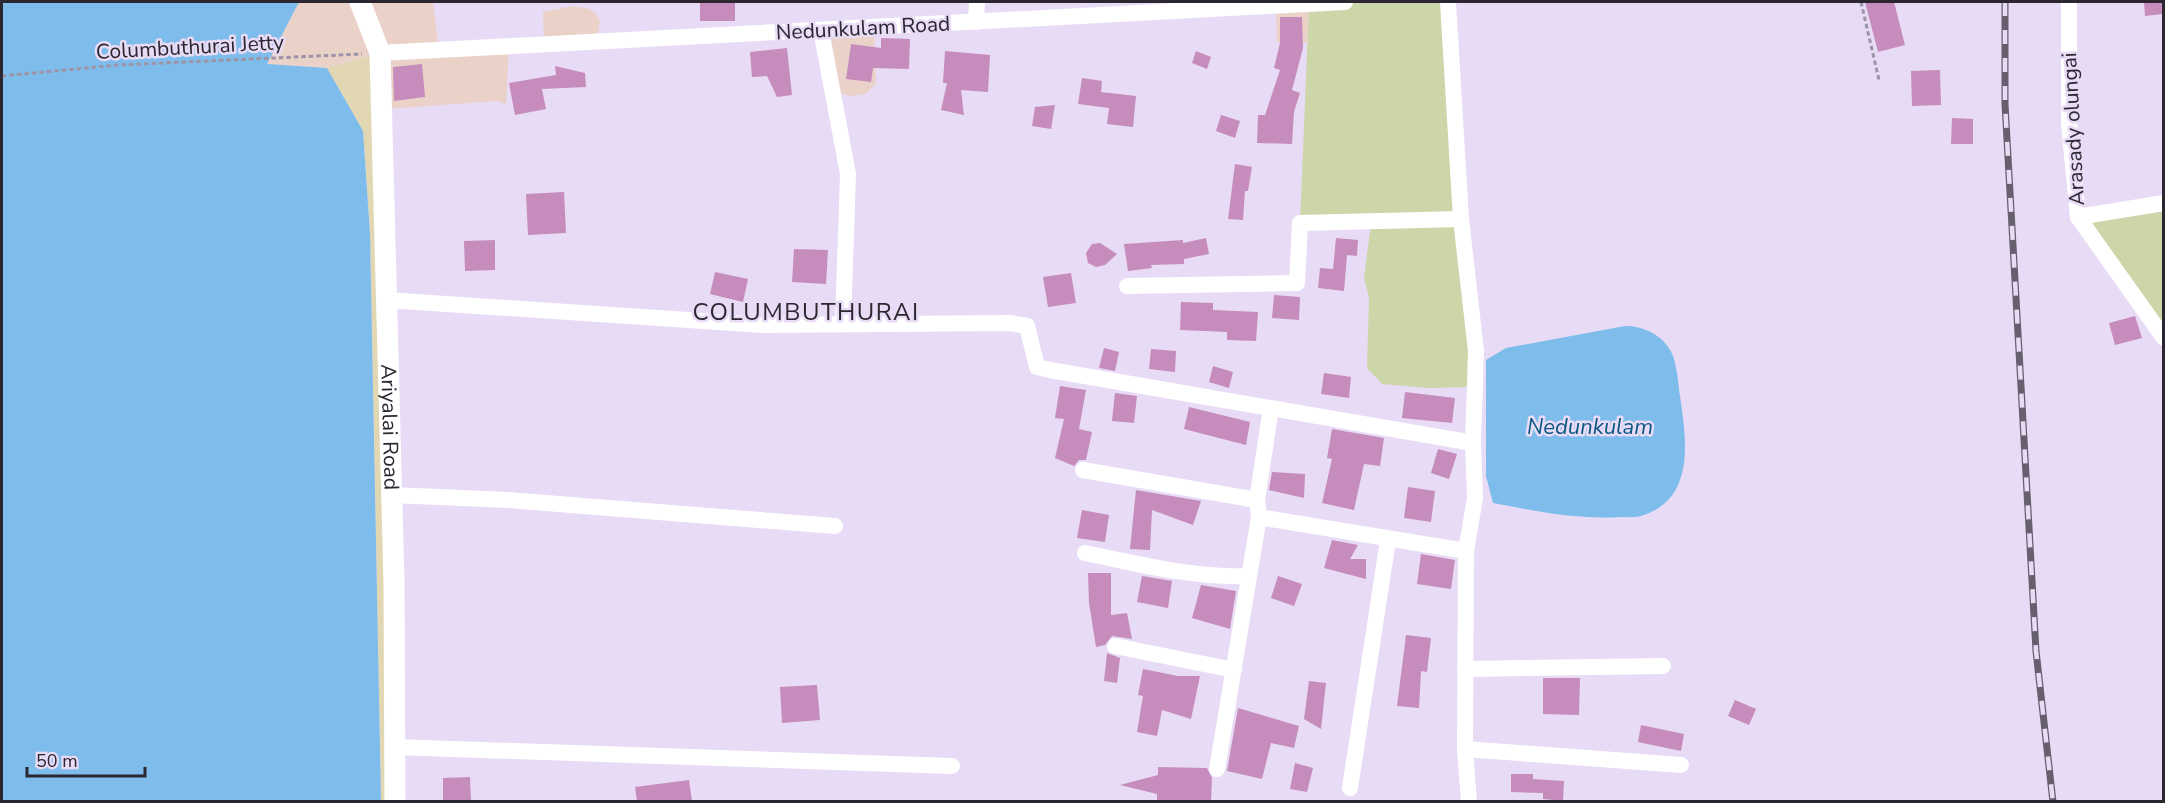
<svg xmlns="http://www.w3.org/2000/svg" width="2165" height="803" viewBox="0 0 2165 803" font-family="'Nunito Sans',sans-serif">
  <rect width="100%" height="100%" fill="#e8dbf5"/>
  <g fill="#ead2c8">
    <polygon points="299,2 433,2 439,50 509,47 506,104 497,101 386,109 380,53 327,68 267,64"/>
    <polygon points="1309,4 1307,42 1291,45 1277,42 1276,6"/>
    <polygon points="574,6 590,9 596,14 600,21 597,41 544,44 543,12"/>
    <polygon points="874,27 876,84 865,94 850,96 835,92 821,30"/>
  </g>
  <g fill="#cdd6a9">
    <polygon points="1345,2 1448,2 1474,387 1429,388 1382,384 1367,368 1369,297 1364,279 1371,223 1300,223 1309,4"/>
    <polygon points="2163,203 2163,338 2078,217"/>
  </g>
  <polygon fill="#e1d8b3" points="380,53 393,801 381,801 370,234 363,131 327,68"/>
  <g fill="#7dbceb">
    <polygon points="2,2 299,2 267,64 327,68 363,131 370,234 381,801 2,801"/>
    <path d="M1625 326C1641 326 1659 333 1668 347 1677 358 1678 382 1680 396 1686 438 1696 497 1644 515 1637 518 1628 517 1621 517 1577 520 1536 511 1493 503L1486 476V360L1506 348Z"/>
  </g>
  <g fill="#c68cbb">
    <rect x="700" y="2" width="35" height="19"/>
    <polygon points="1865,2 1894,2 1905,45 1878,52"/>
    <polygon points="2144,2 2163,2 2163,14 2145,16"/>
    <polygon points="1280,17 1302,17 1303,48 1292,90 1300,93 1294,112 1292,144 1257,143 1258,115 1265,115 1280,70 1274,68 1280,43"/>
    <polygon points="881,38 910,39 909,69 873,68 871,82 846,79 851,44 881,48"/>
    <polygon points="787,48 792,95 777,97 767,76 752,77 750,52"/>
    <polygon points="945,51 990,55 988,92 961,90 964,115 941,110 947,83 943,83"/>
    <polygon points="1196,51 1211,57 1207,69 1192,63"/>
    <polygon points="422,64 425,97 394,101 393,67"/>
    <polygon points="555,66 585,73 586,87 542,89 546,109 515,115 509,83 556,75"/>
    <polygon points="1940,70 1941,105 1912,106 1911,71"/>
    <polygon points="1082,78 1102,81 1101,92 1136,96 1133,127 1107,124 1109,108 1078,104"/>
    <polygon points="1055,105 1051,129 1032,126 1035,107"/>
    <polygon points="1221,115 1240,121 1235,138 1216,131"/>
    <polygon points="1952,118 1973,119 1973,144 1951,144"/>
    <polygon points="1235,164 1252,167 1248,191 1245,191 1243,220 1228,219"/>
    <polygon points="564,192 566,233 528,235 526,194"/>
    <polygon points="1206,238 1209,254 1184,259 1184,264 1151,265 1152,268 1128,271 1124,244 1183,240 1183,243"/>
    <polygon points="1336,238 1358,240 1357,256 1347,255 1344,291 1318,288 1320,268 1333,269"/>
    <polygon points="495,240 495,270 465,271 464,241"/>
    <polygon points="1100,243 1117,254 1105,265 1096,267 1088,263 1086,253 1092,244"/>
    <polygon points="794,249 828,250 826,284 792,282"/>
    <polygon points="715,272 748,279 743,302 710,294"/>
    <polygon points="1071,273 1076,303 1048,307 1043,277"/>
    <polygon points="1274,295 1300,297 1299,320 1272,318"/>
    <polygon points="1181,302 1213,303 1213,310 1258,312 1256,341 1227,340 1227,332 1180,330"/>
    <polygon points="2135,316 2142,338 2115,345 2109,323"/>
    <polygon points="1104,348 1119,352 1115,371 1099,368"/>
    <polygon points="1151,349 1176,351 1175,372 1149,369"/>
    <polygon points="1213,366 1233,372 1229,388 1209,382"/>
    <polygon points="1324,373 1351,377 1349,398 1321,394"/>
    <polygon points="1060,386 1086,390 1079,429 1092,432 1086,460 1079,460 1074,466 1055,458 1064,419 1055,418"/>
    <polygon points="1405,392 1455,398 1452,423 1402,418"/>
    <polygon points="1115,393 1137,396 1134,423 1112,421"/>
    <polygon points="1189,407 1250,422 1246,445 1184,429"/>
    <polygon points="1332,429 1384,438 1380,466 1364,464 1354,510 1322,503 1332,459 1327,458"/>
    <polygon points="1438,449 1457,454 1449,479 1431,473"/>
    <polygon points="1272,472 1305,474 1304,498 1269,490"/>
    <polygon points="1408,487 1435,491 1431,522 1404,518"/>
    <polygon points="1136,490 1201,501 1193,525 1152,510 1150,550 1130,549"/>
    <polygon points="1082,510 1109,515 1105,542 1077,538"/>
    <polygon points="1332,540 1358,545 1350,559 1366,559 1366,579 1324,568"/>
    <polygon points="1421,554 1455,560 1451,589 1417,584"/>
    <polygon points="1088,573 1111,573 1111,615 1127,613 1132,639 1112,636 1105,645 1096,647 1089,603"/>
    <polygon points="1142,576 1172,581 1168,608 1137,602"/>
    <polygon points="1278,576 1302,584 1294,606 1271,598"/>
    <polygon points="1201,585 1236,591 1230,629 1192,618"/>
    <polygon points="1406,635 1431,638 1427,672 1421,671 1419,708 1397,706"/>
    <polygon points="1107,653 1120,658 1117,683 1104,681"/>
    <polygon points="1143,669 1178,676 1200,676 1191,719 1162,710 1157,736 1137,732 1143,696 1138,695"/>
    <polygon points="1543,678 1580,678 1579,715 1543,714"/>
    <polygon points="1309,681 1326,683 1321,729 1304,719"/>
    <polygon points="817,685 820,720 782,723 780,687"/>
    <polygon points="1735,700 1756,709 1749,725 1728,716"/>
    <polygon points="1238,708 1299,726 1294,748 1271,743 1262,779 1227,771"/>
    <polygon points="1641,725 1684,734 1681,751 1638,742"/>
    <polygon points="1295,763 1313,768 1307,792 1290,789"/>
    <polygon points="1158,767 1207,768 1212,778 1211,801 1157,801 1157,794 1120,785 1158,775"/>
    <polygon points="1511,774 1533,774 1533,779 1564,781 1563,801 1543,799 1543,793 1511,792"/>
    <polygon points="470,777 471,801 443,801 443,778"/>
    <polygon points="689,780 692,801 637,801 635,787"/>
  </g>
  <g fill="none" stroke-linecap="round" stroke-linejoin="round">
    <g stroke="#9e94a8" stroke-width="3" stroke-dasharray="4.5 3" stroke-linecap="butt">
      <polyline points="1861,2 1879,80"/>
      <polyline points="2,76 118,65 362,54"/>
    </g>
    <g stroke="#fff" stroke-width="16">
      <polyline points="1448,2 1461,219 1476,351 1473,443 1475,498 1466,551 1465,749 1469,802"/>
      <polyline points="2069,2 2069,124 2078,217 2164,338"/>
      <polyline points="976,22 977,2"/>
      <polyline points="821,30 848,174 843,323"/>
      <polyline points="380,53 1345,2"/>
      <polyline points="2078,217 2164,203"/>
      <polyline points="1127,286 1297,283 1300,223 1461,219"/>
      <polyline points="386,300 763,325 1010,323 1027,326 1037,367 1050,370 1473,443"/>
      <polyline points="1271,408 1257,500 1259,517 1466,551"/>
      <polyline points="1083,470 1257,500"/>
      <polyline points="392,495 508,500 835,526"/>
      <path d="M1085 553C1139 564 1193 578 1248 576"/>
      <polyline points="1115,646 1234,670"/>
      <polyline points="1465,669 1663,666"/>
      <polyline points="395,747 952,766"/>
      <polyline points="1465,749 1681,765"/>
      <polyline points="1217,769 1259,517"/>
      <polyline points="1350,788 1388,540"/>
    </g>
    <path stroke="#fff" stroke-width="21" id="s1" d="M360 2 380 53 394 582 395 802"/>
    <g stroke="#675f6e" stroke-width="7">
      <polyline id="rail" points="2005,2 2005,104 2036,651 2053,802"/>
    </g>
    <use href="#rail" stroke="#e8dbf5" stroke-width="4.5" stroke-dasharray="14" stroke-linecap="butt"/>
  </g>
  <g text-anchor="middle" stroke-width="5" stroke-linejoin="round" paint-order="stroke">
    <g font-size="21" fill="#2b2630" stroke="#e8dbf5">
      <text transform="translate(863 28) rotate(-3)" y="7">Nedunkulam Road</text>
      <text transform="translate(190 47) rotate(-3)" y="7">Columbuthurai Jetty</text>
      <text transform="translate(2073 129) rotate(-93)" y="7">Arasady olungai</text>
      <text dy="7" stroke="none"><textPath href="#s1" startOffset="429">Ariyalai Road</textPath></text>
    </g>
    <g font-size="22" font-style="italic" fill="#095783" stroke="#e8dbf5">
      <text x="1590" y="434">Nedunkulam</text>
    </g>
    <g font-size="24" letter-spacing="1.5" fill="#2b2630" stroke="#e8dbf5">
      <text x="806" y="320">COLUMBUTHURAI</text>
    </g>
  </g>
  <rect width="2165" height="803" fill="none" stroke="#2b2630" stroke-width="6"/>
  <path d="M27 767v9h118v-9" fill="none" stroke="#2b2630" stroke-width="3"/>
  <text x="36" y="767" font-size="18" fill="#2b2630" stroke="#e8dbf5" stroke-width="4.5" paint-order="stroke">50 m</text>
</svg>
